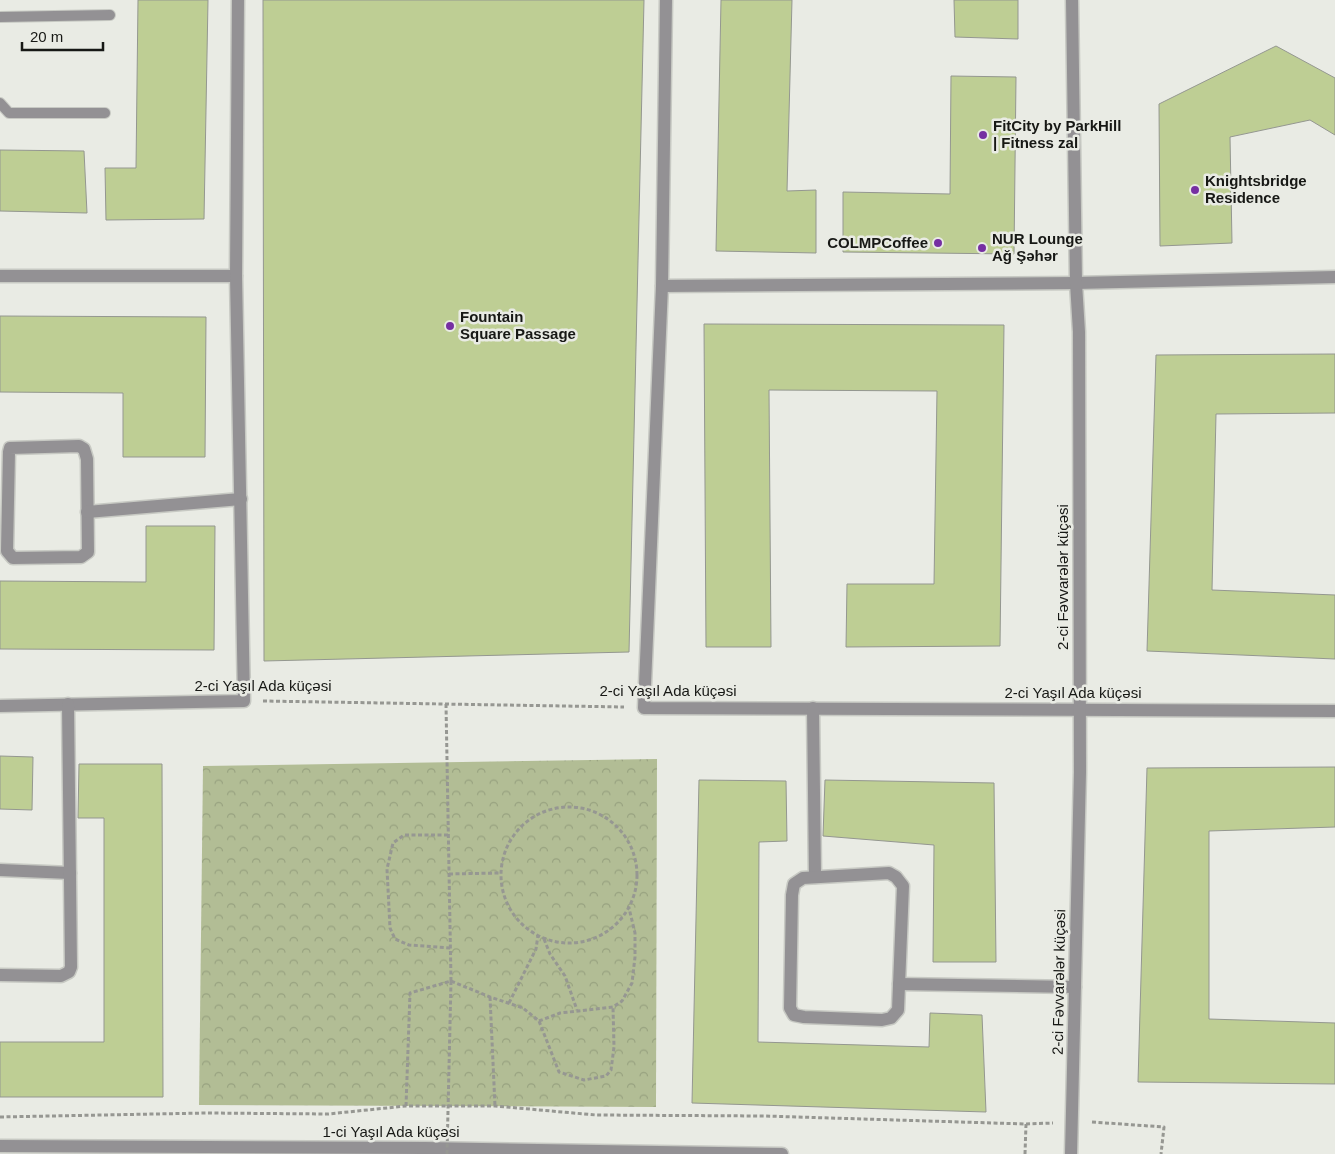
<svg xmlns="http://www.w3.org/2000/svg" width="1335" height="1154" viewBox="0 0 1335 1154" font-family="Arial,sans-serif">
  <defs>
    <pattern id="park-crowns" width="20" height="18" patternUnits="userSpaceOnUse" patternTransform="scale(1.25)"><rect width="20" height="18" fill="#b2bd95"/><path d="M2 6a3 3 0 1 1 6 0M12 15a3 3 0 1 1 6 0" fill="none" stroke="#98a280"/></pattern>
  </defs>
  <rect width="100%" height="100%" fill="#e9ebe4"/>
  <polygon fill="url(#park-crowns)" points="657,759 656,1107 199,1105 203,766"/>
  <g fill="#bece94" stroke="#949790">
    <polygon points="138,0 208,0 204,219 106,220 105,168 136,168"/>
    <polygon points="263,0 644,0 629,652 264,661"/>
    <polygon points="721,0 792,0 787,191 816,190 816,253 716,251"/>
    <polygon points="954,0 1018,0 1018,39 955,37"/>
    <polygon points="1276,46 1335,78 1335,135 1310,120 1230,137 1232,243 1160,246 1159,104"/>
    <polygon points="951,76 1016,77 1014,254 843,252 843,192 950,194"/>
    <polygon points="0,150 84,151 87,213 0,211"/>
    <polygon points="0,316 206,317 205,457 123,457 123,393 0,392"/>
    <polygon points="704,324 1004,325 1000,646 846,647 847,584 934,584 937,391 769,390 771,647 706,647"/>
    <polygon points="1335,354 1335,413 1216,414 1212,590 1335,595 1335,659 1147,651 1156,355"/>
    <polygon points="146,526 215,526 214,650 0,649 0,581 146,582"/>
    <polygon points="0,756 33,757 32,810 0,809"/>
    <polygon points="79,764 162,764 163,1097 0,1097 0,1042 104,1042 104,818 78,818"/>
    <polygon points="1335,767 1335,827 1209,831 1209,1019 1335,1023 1335,1084 1138,1082 1147,768"/>
    <polygon points="699,780 786,781 787,841 759,842 758,1042 929,1047 930,1013 982,1015 986,1112 692,1103"/>
    <polygon points="825,780 994,783 996,962 933,962 934,845 823,836"/>
  </g>
  <g fill="none" stroke-linecap="round" stroke-linejoin="round">
    <g stroke="#c7c9c3" stroke-width="12">
      <g id="lane">
        <polyline points="0,17 110,15"/>
        <polyline points="0,103 9,113 105,113"/>
      </g>
    </g>
    <g stroke="#c7c9c3" stroke-width="15">
      <g id="street">
        <polyline points="666,0 662,286 644,708 1335,711"/>
        <polyline points="0,276 236,276"/>
        <polyline points="662,286 1076,283 1335,277"/>
        <polygon points="79,446 84,449 87,459 88,552 81,557 13,558 7,551 9,452 10,448"/>
        <polyline points="87,512 241,499"/>
        <polyline points="0,706 244,701 236,276 238,0"/>
        <polyline points="813,708 815,877"/>
        <polyline points="0,870 70,873"/>
        <polygon points="889,873 896,877 903,886 898,1010 891,1018 882,1020 804,1017 794,1015 790,1008 792,895 794,884 803,878"/>
        <polyline points="0,975 61,976 69,972 71,967 68,704"/>
        <polyline points="899,984 1075,987"/>
        <polyline points="0,1146 425,1148 782,1154"/>
        <polyline points="1071,1154 1080,772 1079,332 1076,283 1072,0"/>
      </g>
    </g>
    <g stroke="#969792" stroke-width="3" stroke-dasharray="4 2.5" stroke-linecap="butt">
      <polyline points="263,701 624,707"/>
      <polyline points="446,704 451,981"/>
      <circle cx="569" cy="875" r="68"/>
      <polyline points="448,835 404,835 393,843 387,869 390,928 395,939 409,945 451,948"/>
      <polyline points="449,874 500,873"/>
      <polyline points="544,939 550,954 565,976 577,1010"/>
      <polyline points="490,997 495,1106"/>
      <polyline points="509,1003 536,949 538,935"/>
      <polyline points="539,1021 560,1013 613,1007 622,1001 632,983 635,957 635,933 629,908"/>
      <polyline points="406,1106 410,993 451,981 490,997 523,1008 539,1021 559,1072 584,1080 606,1076 611,1070 614,1047 613,1007"/>
      <polyline points="0,1117 206,1113 328,1114 406,1106 495,1106 596,1115 765,1116 1026,1124 1053,1123"/>
      <polyline points="1092,1122 1164,1127 1161,1154"/>
      <polyline points="1025,1154 1026,1124"/>
    </g>
    <use href="#lane" stroke="#939194" stroke-width="10"/>
    <use href="#street" stroke="#939194" stroke-width="12"/>
    <polyline stroke="#969792" stroke-width="3" stroke-dasharray="4 2.5" stroke-linecap="butt" points="447,1154 451,981"/>
  </g>
  <g fill="#762fa2" stroke="#e9ebe4" stroke-width="2">
    <circle cx="983" cy="135" r="5"/>
    <circle cx="1195" cy="190" r="5"/>
    <circle cx="938" cy="243" r="5"/>
    <circle cx="982" cy="248" r="5"/>
    <circle cx="450" cy="326" r="5"/>
  </g>
  <g text-anchor="middle" stroke-width="5" stroke-linejoin="round" paint-order="stroke">
    <g font-size="15" font-weight="bold" fill="#171815" stroke="#e9ebe4" text-anchor="start">
      <text x="993" y="131">FitCity by ParkHill<tspan x="993" dy="17">| Fitness zal</tspan></text>
      <text x="1205" y="186">Knightsbridge<tspan x="1205" dy="17">Residence</tspan></text>
      <text x="992" y="244">NUR Lounge<tspan x="992" dy="17">Ağ Şəhər</tspan></text>
      <text x="928" y="248" text-anchor="end">COLMPCoffee</text>
      <text x="460" y="322">Fountain<tspan x="460" dy="17">Square Passage</tspan></text>
    </g>
    <g font-size="15" fill="#171815" stroke="#e9ebe4">
      <text transform="translate(1063 577) rotate(-90)" y="5">2-ci Fəvvarələr küçəsi</text>
      <text x="263" y="691">2-ci Yaşıl Ada küçəsi</text>
      <text x="668" y="696">2-ci Yaşıl Ada küçəsi</text>
      <text x="1073" y="698">2-ci Yaşıl Ada küçəsi</text>
      <text transform="translate(1059 982) rotate(-89)" y="5">2-ci Fəvvarələr küçəsi</text>
      <text x="391" y="1137">1-ci Yaşıl Ada küçəsi</text>
    </g>
  </g>
  <path d="M22 42v8h81v-8" fill="none" stroke="#171815" stroke-width="2.5"/>
  <text x="30" y="42" font-size="15" fill="#171815" stroke="#e9ebe4" stroke-width="4" paint-order="stroke">20 m</text>
</svg>
